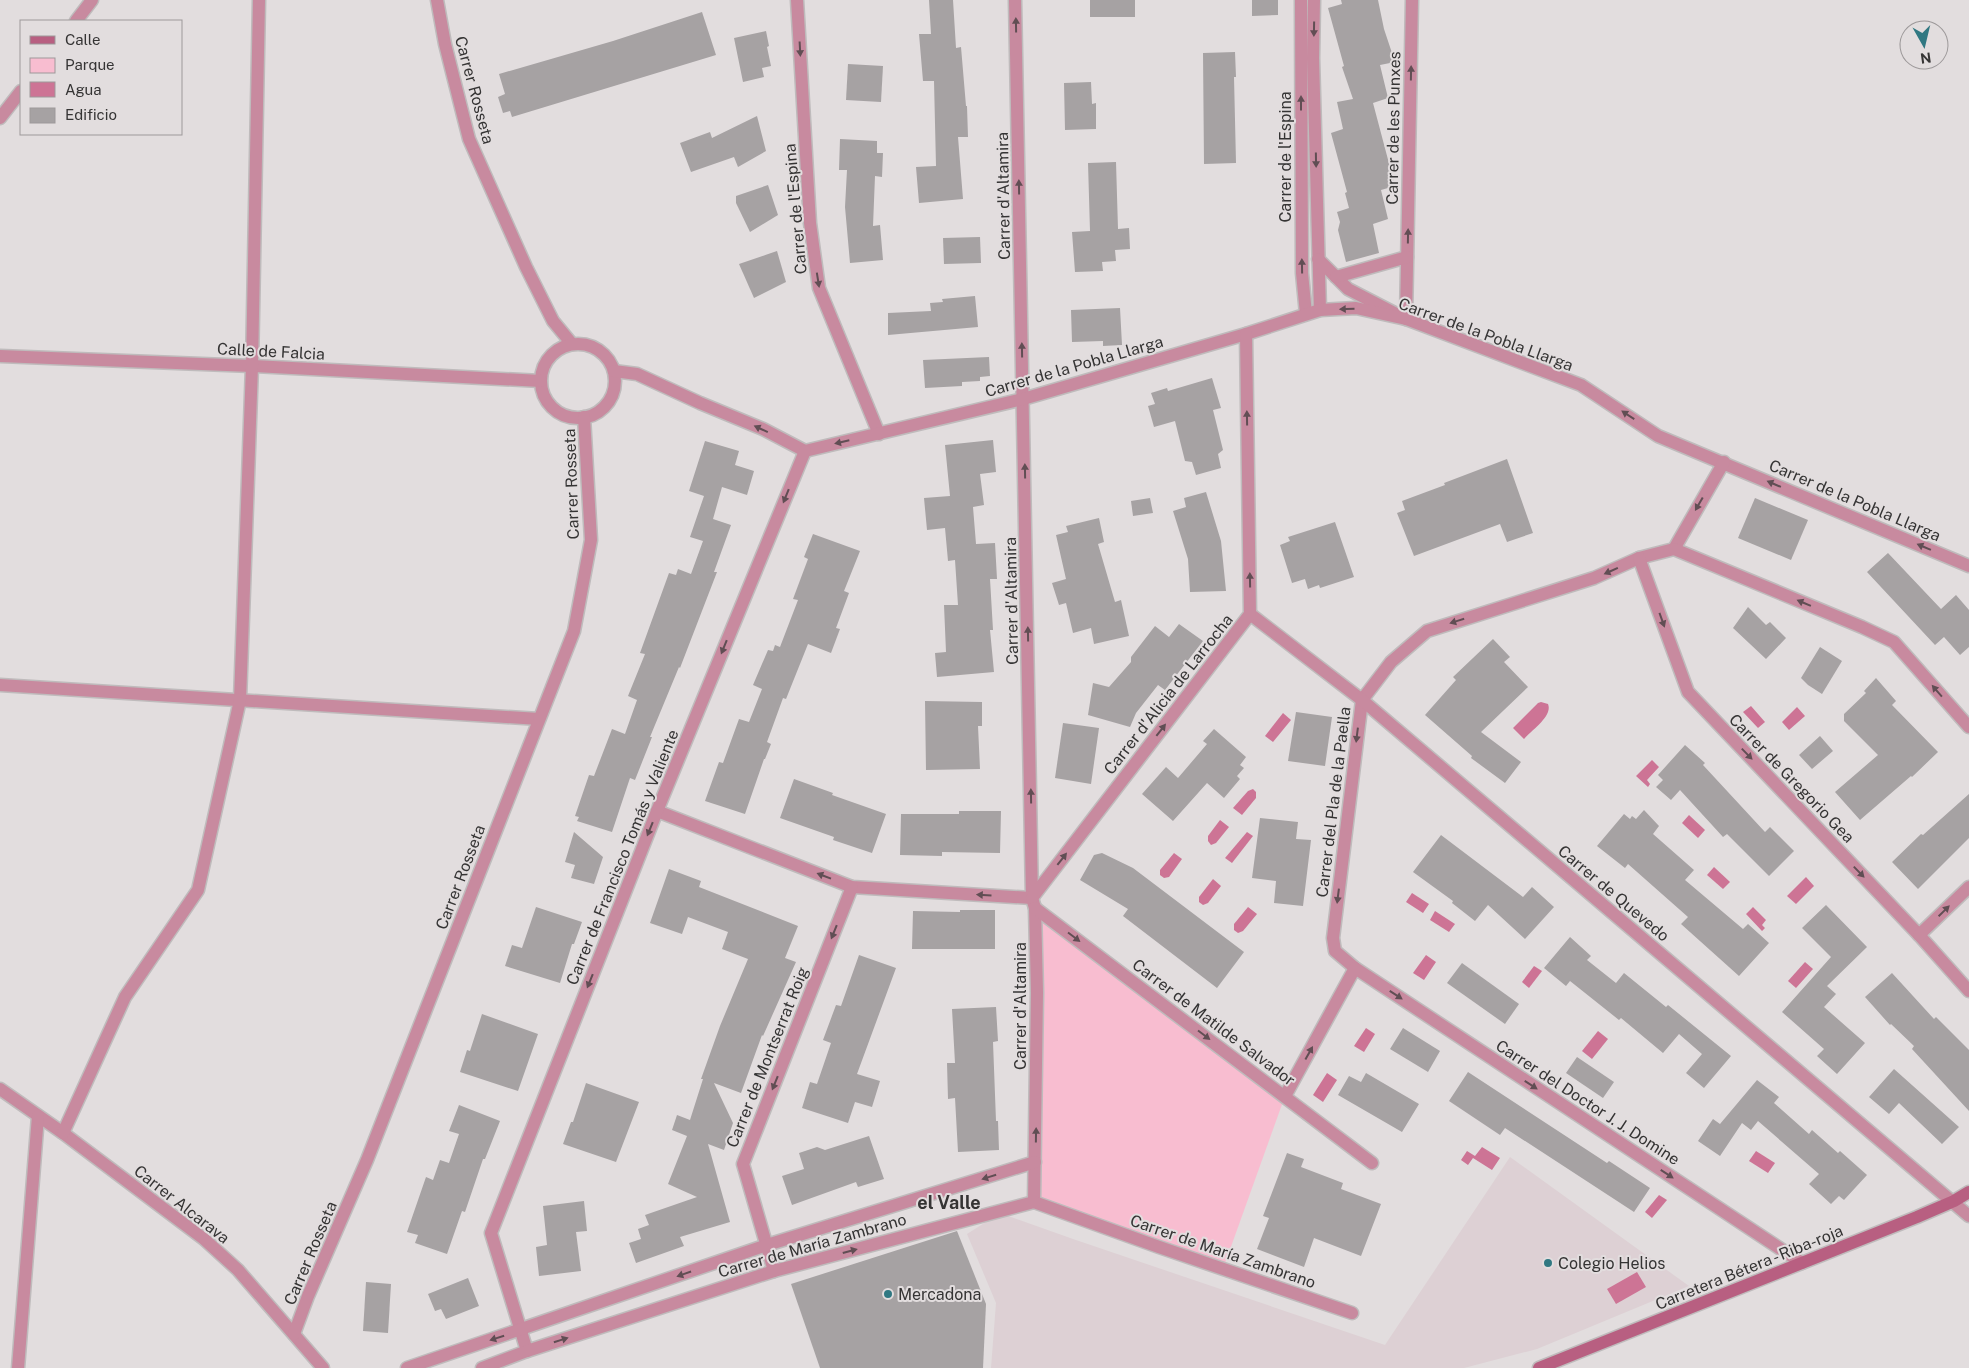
<svg xmlns="http://www.w3.org/2000/svg" width="1969" height="1368" viewBox="0 0 1969 1368" font-family="'Public Sans',sans-serif">
  <rect width="100%" height="100%" fill="#e2ddde"/>
  <polygon fill="#ddd0d4" points="1510,1157 1689,1286 1537,1349 1464,1368 991,1368 996,1303 967,1234 1000,1213 1073,1239 1385,1345"/>
  <polygon fill="#f8bdd0" points="1035,908 1285,1096 1223,1269 1034,1202"/>
  <g fill="#cd7495">
    <path d="M1541 702 1548 704C1553 716 1532 730 1524 739L1513 728 1538 703Z"/>
    <polygon points="1751,706 1765,722 1758,728 1743,712"/>
    <polygon points="1797,707 1805,716 1789,730 1782,722"/>
    <polygon points="1283,713 1291,720 1273,742 1265,736"/>
    <polygon points="1652,760 1659,767 1647,780 1650,784 1648,787 1636,776"/>
    <polygon points="1253,789 1256,792 1256,798 1242,815 1233,808 1248,791"/>
    <polygon points="1689,815 1705,830 1698,838 1682,823"/>
    <polygon points="1220,820 1229,827 1216,843 1211,845 1208,841 1208,836"/>
    <polygon points="1247,832 1253,836 1232,863 1225,858"/>
    <polygon points="1174,853 1182,859 1169,877 1164,878 1160,875 1160,870"/>
    <polygon points="1714,867 1730,882 1723,889 1707,875"/>
    <polygon points="1806,877 1814,886 1796,904 1787,896"/>
    <polygon points="1213,879 1221,886 1208,903 1203,905 1199,902 1199,897"/>
    <polygon points="1412,893 1429,904 1423,913 1406,902"/>
    <polygon points="1248,907 1257,914 1243,931 1238,933 1234,930 1234,924"/>
    <polygon points="1753,907 1766,920 1762,925 1765,928 1762,931 1746,914"/>
    <polygon points="1435,911 1455,924 1449,932 1430,920"/>
    <polygon points="1426,955 1436,962 1424,980 1413,973"/>
    <polygon points="1805,962 1813,969 1796,988 1788,981"/>
    <polygon points="1534,966 1542,971 1529,988 1522,982"/>
    <polygon points="1366,1028 1375,1034 1364,1052 1354,1046"/>
    <polygon points="1598,1031 1608,1039 1592,1059 1582,1051"/>
    <polygon points="1327,1073 1337,1080 1323,1102 1313,1095"/>
    <polygon points="1482,1147 1500,1158 1492,1170 1473,1158 1468,1165 1461,1160 1467,1151 1475,1156"/>
    <polygon points="1756,1151 1775,1163 1768,1173 1749,1161"/>
    <polygon points="1659,1195 1667,1200 1652,1218 1645,1212"/>
    <polygon points="1637,1272 1646,1287 1616,1304 1607,1289"/>
  </g>
  <g fill="#a6a2a3">
    <polygon points="929,0 953,0 956,48 961,47 966,106 967,106 968,137 958,137 963,199 919,203 916,167 936,166 934,81 923,81 919,34 931,34"/>
    <rect x="1090" y="0" width="45" height="17"/>
    <polygon points="1252,0 1278,0 1278,15 1252,16"/>
    <polygon points="1341,0 1378,0 1384,29 1395,62 1380,65 1388,98 1373,103 1395,186 1381,190 1388,219 1373,224 1379,253 1346,262 1338,230 1340,222 1337,212 1349,208 1345,193 1347,192 1331,133 1343,129 1337,102 1353,99 1342,67 1344,66 1328,8 1342,4"/>
    <polygon points="702,12 716,55 512,117 510,111 503,113 498,97 505,94 499,74 613,41"/>
    <polygon points="766,31 769,46 767,47 771,66 762,68 764,77 743,82 734,38"/>
    <polygon points="1235,52 1236,77 1234,77 1236,163 1204,164 1203,53"/>
    <polygon points="848,64 883,66 881,102 846,100"/>
    <polygon points="1091,82 1092,104 1096,103 1096,129 1065,130 1064,83"/>
    <polygon points="757,116 766,151 738,167 734,157 691,172 680,143 710,132 712,138"/>
    <polygon points="840,139 877,141 877,153 883,153 882,177 875,176 873,226 880,225 883,260 850,263 845,207 847,170 839,170"/>
    <polygon points="1116,162 1118,229 1129,228 1130,249 1115,250 1116,261 1102,262 1103,271 1075,272 1072,232 1090,231 1088,163"/>
    <polygon points="768,185 778,215 750,232 736,203 736,196"/>
    <polygon points="980,237 981,263 944,264 943,238"/>
    <polygon points="777,251 786,282 754,298 739,264"/>
    <polygon points="975,296 978,327 888,335 888,313 931,311 930,303 943,302 942,299"/>
    <polygon points="1120,308 1122,345 1103,346 1103,341 1072,342 1071,310"/>
    <polygon points="989,357 990,376 980,377 980,381 962,382 962,386 925,388 923,360"/>
    <polygon points="1212,378 1221,408 1213,410 1223,450 1218,454 1221,468 1196,475 1192,462 1185,461 1175,421 1154,427 1148,406 1155,404 1151,393 1167,388 1168,391"/>
    <polygon points="993,440 996,472 980,474 984,505 973,507 976,544 995,543 997,579 990,579 993,630 990,630 994,672 937,677 935,653 946,652 944,605 958,605 955,560 948,561 945,528 927,530 924,498 950,496 945,445"/>
    <polygon points="705,441 739,451 735,465 754,471 747,495 722,487 713,519 731,525 714,572 717,572 680,668 679,667 650,737 652,737 635,780 630,778 612,832 577,821 579,817 575,816 589,775 594,776 612,729 625,734 637,700 628,696 645,654 640,653 669,573 676,575 678,569 691,574 703,541 690,537 704,496 689,491"/>
    <polygon points="1507,459 1533,533 1507,542 1500,524 1414,556 1397,513 1405,510 1402,501 1445,485 1444,483"/>
    <polygon points="1206,492 1221,541 1226,591 1190,592 1188,559 1173,511 1186,507 1184,498"/>
    <polygon points="1150,498 1153,513 1133,516 1131,501"/>
    <polygon points="1755,498 1808,520 1791,560 1738,538"/>
    <polygon points="1099,518 1104,542 1098,544 1115,602 1121,600 1129,636 1094,644 1091,628 1073,633 1066,603 1059,605 1052,583 1066,579 1056,535 1068,532 1066,526"/>
    <polygon points="1335,522 1354,577 1320,588 1319,585 1308,589 1305,579 1292,583 1280,545 1290,541 1288,537"/>
    <polygon points="813,534 860,551 844,591 849,593 836,628 840,629 831,653 808,644 786,699 783,698 767,742 771,744 765,759 764,759 745,814 705,801 719,762 723,763 739,719 749,722 762,689 753,685 768,650 773,651 775,645 780,647 798,600 793,599 808,559 804,557"/>
    <polygon points="1888,553 1941,609 1956,595 1969,610 1969,647 1960,655 1944,637 1935,645 1867,572"/>
    <polygon points="1748,607 1766,625 1770,622 1786,638 1766,659 1733,628"/>
    <polygon points="1179,624 1203,641 1165,690 1158,685 1136,713 1130,727 1088,715 1093,683 1109,687 1131,662 1131,657 1155,626 1169,637"/>
    <polygon points="1493,639 1510,657 1504,662 1528,687 1481,732 1521,762 1505,783 1471,758 1472,756 1425,715 1456,680 1453,677"/>
    <polygon points="1820,647 1842,661 1822,694 1808,685 1801,678"/>
    <polygon points="1876,678 1896,701 1892,705 1938,752 1912,777 1911,776 1860,820 1835,792 1878,755 1844,721 1844,714 1866,693 1864,691"/>
    <polygon points="925,701 982,702 982,726 978,726 980,769 926,770"/>
    <polygon points="1296,712 1332,717 1325,766 1288,761"/>
    <polygon points="1063,723 1099,728 1091,784 1055,778"/>
    <polygon points="1214,729 1246,757 1240,765 1244,768 1237,776 1240,779 1224,798 1207,783 1173,821 1142,794 1166,767 1178,778 1207,744 1203,741"/>
    <polygon points="1820,736 1833,751 1812,769 1799,755"/>
    <polygon points="1685,745 1705,763 1703,765 1765,832 1770,827 1794,851 1769,876 1727,834 1723,837 1680,790 1671,800 1656,787 1663,780 1658,775"/>
    <polygon points="794,779 833,793 832,795 886,814 872,853 833,840 834,837 780,818"/>
    <polygon points="1969,794 1969,838 1918,889 1892,862 1921,834 1923,835"/>
    <polygon points="1644,810 1659,826 1653,834 1694,870 1685,880 1743,929 1748,924 1769,943 1739,976 1681,924 1688,917 1628,864 1625,868 1597,846 1624,814 1630,819 1632,816 1636,819"/>
    <polygon points="959,811 1001,811 1000,853 942,852 942,856 900,855 901,814 959,814"/>
    <polygon points="1260,818 1298,822 1296,839 1311,840 1303,906 1274,903 1276,881 1252,878"/>
    <polygon points="574,832 603,857 594,884 571,878 575,865 565,862"/>
    <polygon points="1441,835 1523,897 1532,887 1554,907 1525,939 1488,905 1475,921 1452,903 1453,901 1413,872"/>
    <polygon points="1102,853 1133,868 1244,952 1217,988 1123,916 1128,909 1080,880 1094,855"/>
    <polygon points="669,869 701,881 699,887 798,926 785,958 796,962 763,1036 762,1035 741,1093 714,1083 733,1123 724,1150 708,1144 730,1222 680,1237 684,1246 636,1263 629,1243 641,1239 638,1229 649,1225 645,1215 697,1197 668,1184 687,1136 672,1130 677,1115 690,1120 703,1079 701,1079 720,1026 748,959 722,949 728,932 688,917 682,934 650,923"/>
    <polygon points="1826,905 1867,947 1827,986 1836,994 1824,1007 1865,1043 1837,1074 1817,1056 1824,1049 1782,1012 1831,957 1802,928"/>
    <polygon points="536,907 582,922 574,944 572,944 560,983 505,966 512,945 522,948"/>
    <polygon points="960,910 995,910 995,949 912,949 913,911 960,912"/>
    <polygon points="1570,937 1591,956 1587,960 1616,983 1624,973 1666,1007 1668,1005 1731,1056 1704,1088 1686,1073 1702,1054 1679,1034 1663,1053 1621,1018 1619,1020 1570,981 1566,986 1544,968"/>
    <polygon points="859,955 896,968 857,1074 880,1081 872,1107 855,1102 848,1123 802,1108 810,1082 817,1084 831,1043 823,1040 836,1005 841,1006"/>
    <polygon points="1462,963 1519,1004 1505,1024 1447,983"/>
    <polygon points="1892,973 1934,1019 1936,1017 1969,1050 1969,1111 1912,1049 1914,1046 1891,1024 1890,1025 1865,997"/>
    <polygon points="996,1007 998,1041 993,1042 996,1121 998,1121 999,1150 958,1152 955,1098 948,1099 947,1063 955,1063 952,1009"/>
    <polygon points="482,1014 538,1034 518,1091 460,1072 467,1050 470,1051"/>
    <polygon points="1403,1028 1440,1051 1428,1072 1390,1049"/>
    <polygon points="1577,1057 1614,1082 1603,1098 1566,1073"/>
    <polygon points="1894,1069 1959,1127 1942,1144 1899,1103 1889,1114 1869,1097"/>
    <polygon points="1468,1072 1607,1163 1609,1161 1650,1188 1634,1212 1505,1128 1500,1135 1449,1101"/>
    <polygon points="1366,1073 1419,1104 1402,1132 1338,1095 1349,1076 1361,1082"/>
    <polygon points="1757,1080 1779,1097 1774,1103 1809,1134 1812,1130 1838,1153 1840,1151 1867,1175 1844,1200 1839,1196 1831,1204 1809,1184 1819,1174 1758,1121 1751,1130 1742,1123 1720,1156 1698,1141 1713,1119 1720,1124"/>
    <polygon points="586,1083 639,1102 616,1162 563,1144 571,1122 573,1122"/>
    <polygon points="459,1105 500,1121 485,1159 483,1159 465,1212 462,1211 447,1254 415,1243 418,1235 407,1232 426,1177 433,1180 440,1160 449,1163 459,1134 449,1131"/>
    <polygon points="869,1136 884,1179 858,1187 856,1182 792,1205 782,1176 804,1169 799,1153 817,1147 825,1150"/>
    <polygon points="1287,1153 1304,1159 1301,1167 1343,1183 1341,1189 1381,1204 1361,1256 1314,1238 1304,1267 1257,1249 1269,1218 1263,1216"/>
    <polygon points="584,1201 587,1231 576,1232 581,1271 539,1276 536,1247 547,1245 543,1206"/>
    <polygon points="957,1231 986,1304 983,1368 820,1368 791,1284"/>
    <polygon points="468,1278 479,1306 446,1319 441,1309 435,1311 428,1294"/>
    <polygon points="366,1282 391,1284 388,1333 363,1331"/>
  </g>
  <g fill="none" stroke-linecap="round" stroke-linejoin="round">
    <g stroke="#bfbbbc" stroke-width="15">
      <g id="street">
        <polyline points="437,0 445,44 469,139 526,267 553,321 572,344"/>
        <polyline points="797,0 810,223 819,288 879,434"/>
        <polyline points="1015,0 1032,898 1035,908 1037,993 1034,1202"/>
        <polyline points="1301,0 1302,273 1306,314"/>
        <polyline points="1314,0 1313,58 1320,310"/>
        <polyline points="76,21 92,0"/>
        <polyline points="0,118 21,91"/>
        <polyline points="1318,259 1348,289 1406,319 1412,0"/>
        <polyline points="1336,277 1407,257"/>
        <circle cx="578" cy="381" r="37"/>
        <polyline points="0,356 252,366 541,381"/>
        <polyline points="614,371 637,374 700,403 763,429 805,451"/>
        <polyline points="805,451 1023,399 1246,334 1320,310 1356,308 1406,319 1581,385 1658,436 1969,566"/>
        <polyline points="1724,462 1674,549 1639,558 1594,578 1427,631 1391,662 1362,700 1333,938 1335,951 1355,968 1802,1263"/>
        <polyline points="1674,549 1862,627 1894,642 1969,727"/>
        <polyline points="1639,558 1688,692 1919,935 1969,991"/>
        <polyline points="1250,614 1362,700 1969,1216"/>
        <polyline points="0,685 539,719"/>
        <polyline points="657,811 852,887 1032,898"/>
        <polyline points="1032,898 1250,614 1246,334"/>
        <polyline points="1035,908 1372,1163"/>
        <polyline points="1919,935 1969,887"/>
        <polyline points="0,1089 63,1133 204,1239 238,1270 323,1368"/>
        <polyline points="1285,1096 1355,968"/>
        <polyline points="63,1133 125,997 198,890 240,700 252,366 259,0"/>
        <polyline points="774,1271 743,1164 852,887"/>
        <polyline points="294,1334 308,1296 367,1160 574,631 591,540 584,417"/>
        <polyline points="527,1351 491,1233 657,811 805,451"/>
        <polyline points="18,1368 38,1116"/>
        <polyline points="407,1368 767,1245 1035,1162"/>
        <polyline points="482,1368 527,1351 774,1271 1034,1202 1159,1247 1352,1313"/>
      </g>
    </g>
    <g stroke="#bfbbbc" stroke-width="15">
      <polyline id="secondary" points="1539,1368 1917,1217 1954,1201 1969,1192"/>
    </g>
    <use href="#street" stroke="#c88a9f" stroke-width="12"/>
    <use href="#secondary" stroke="#b85f81" stroke-width="12"/>
  </g>
  <defs><path id="oneway-solid" d="M-6-.8H1V-3.2L6.5 0L1 3.2V.8H-6Z" transform="scale(1.25)"/></defs>
  <g fill="#614e54">
    <use href="#oneway-solid" transform="translate(1016 25) rotate(-91)"/>
    <use href="#oneway-solid" transform="translate(1314 29) rotate(91)"/>
    <use href="#oneway-solid" transform="translate(800 49) rotate(87)"/>
    <use href="#oneway-solid" transform="translate(1411 73) rotate(-89)"/>
    <use href="#oneway-solid" transform="translate(1301 103) rotate(-90)"/>
    <use href="#oneway-solid" transform="translate(1316 160) rotate(89)"/>
    <use href="#oneway-solid" transform="translate(1019 187) rotate(-91)"/>
    <use href="#oneway-solid" transform="translate(1408 236) rotate(-89)"/>
    <use href="#oneway-solid" transform="translate(1302 266) rotate(-91)"/>
    <use href="#oneway-solid" transform="translate(818 280) rotate(81)"/>
    <use href="#oneway-solid" transform="translate(1347 309) rotate(178)"/>
    <use href="#oneway-solid" transform="translate(1022 350) rotate(-91)"/>
    <use href="#oneway-solid" transform="translate(1628 415) rotate(-147)"/>
    <use href="#oneway-solid" transform="translate(1247 418) rotate(-91)"/>
    <use href="#oneway-solid" transform="translate(761 429) rotate(-155)"/>
    <use href="#oneway-solid" transform="translate(842 442) rotate(167)"/>
    <use href="#oneway-solid" transform="translate(1025 471) rotate(-91)"/>
    <use href="#oneway-solid" transform="translate(1774 484) rotate(-157)"/>
    <use href="#oneway-solid" transform="translate(786 496) rotate(112)"/>
    <use href="#oneway-solid" transform="translate(1699 504) rotate(120)"/>
    <use href="#oneway-solid" transform="translate(1924 547) rotate(-157)"/>
    <use href="#oneway-solid" transform="translate(1611 571) rotate(156)"/>
    <use href="#oneway-solid" transform="translate(1250 580) rotate(-91)"/>
    <use href="#oneway-solid" transform="translate(1804 603) rotate(-157)"/>
    <use href="#oneway-solid" transform="translate(1662 620) rotate(70)"/>
    <use href="#oneway-solid" transform="translate(1457 621) rotate(163)"/>
    <use href="#oneway-solid" transform="translate(1028 634) rotate(-91)"/>
    <use href="#oneway-solid" transform="translate(724 647) rotate(112)"/>
    <use href="#oneway-solid" transform="translate(1937 691) rotate(-131)"/>
    <use href="#oneway-solid" transform="translate(1161 730) rotate(-52)"/>
    <use href="#oneway-solid" transform="translate(1357 735) rotate(97)"/>
    <use href="#oneway-solid" transform="translate(1747 754) rotate(46)"/>
    <use href="#oneway-solid" transform="translate(1031 796) rotate(-91)"/>
    <use href="#oneway-solid" transform="translate(650 829) rotate(112)"/>
    <use href="#oneway-solid" transform="translate(1062 859) rotate(-52)"/>
    <use href="#oneway-solid" transform="translate(1859 872) rotate(46)"/>
    <use href="#oneway-solid" transform="translate(824 876) rotate(-159)"/>
    <use href="#oneway-solid" transform="translate(984 895) rotate(-177)"/>
    <use href="#oneway-solid" transform="translate(1338 896) rotate(97)"/>
    <use href="#oneway-solid" transform="translate(1944 911) rotate(-44)"/>
    <use href="#oneway-solid" transform="translate(834 932) rotate(112)"/>
    <use href="#oneway-solid" transform="translate(1074 937) rotate(37)"/>
    <use href="#oneway-solid" transform="translate(590 981) rotate(112)"/>
    <use href="#oneway-solid" transform="translate(1396 995) rotate(33)"/>
    <use href="#oneway-solid" transform="translate(1204 1035) rotate(37)"/>
    <use href="#oneway-solid" transform="translate(1309 1053) rotate(-61)"/>
    <use href="#oneway-solid" transform="translate(775 1083) rotate(112)"/>
    <use href="#oneway-solid" transform="translate(1531 1085) rotate(33)"/>
    <use href="#oneway-solid" transform="translate(1036 1135) rotate(-89)"/>
    <use href="#oneway-solid" transform="translate(1667 1174) rotate(33)"/>
    <use href="#oneway-solid" transform="translate(989 1177) rotate(163)"/>
    <use href="#oneway-solid" transform="translate(850 1251) rotate(-15)"/>
    <use href="#oneway-solid" transform="translate(684 1274) rotate(161)"/>
    <use href="#oneway-solid" transform="translate(497 1338) rotate(162)"/>
    <use href="#oneway-solid" transform="translate(561 1340) rotate(-18)"/>
  </g>
  <g fill="#307882" stroke="#e2ddde" stroke-width="2">
    <circle cx="1548" cy="1263" r="5"/>
    <circle cx="888" cy="1294" r="5"/>
  </g>
  <g text-anchor="middle" stroke-width="4" stroke-linejoin="round" paint-order="stroke">
    <g font-size="16" fill="#353434" stroke="#e2ddde">
      <text transform="translate(475 90) rotate(75)" y="6">Carrer Rosseta</text>
      <text transform="translate(1393 128) rotate(-89)" y="6">Carrer de les Punxes</text>
      <text transform="translate(1285 157) rotate(-90)" y="6">Carrer de l'Espina</text>
      <text transform="translate(1003 196) rotate(-91)" y="6">Carrer d'Altamira</text>
      <text transform="translate(795 209) rotate(-95)" y="6">Carrer de l'Espina</text>
      <text transform="translate(1486 334) rotate(20)" y="6">Carrer de la Pobla Llarga</text>
      <text transform="translate(271 351) rotate(3)" y="6">Calle de Falcia</text>
      <text transform="translate(1074 366) rotate(-16)" y="6">Carrer de la Pobla Llarga</text>
      <text transform="translate(571 484) rotate(-92)" y="6">Carrer Rosseta</text>
      <text transform="translate(1855 500) rotate(23)" y="6">Carrer de la Pobla Llarga</text>
      <text transform="translate(1011 601) rotate(-91)" y="6">Carrer d'Altamira</text>
      <text transform="translate(1168 694) rotate(-52)" y="6">Carrer d'Alicia de Larrocha</text>
      <text transform="translate(1792 778) rotate(46)" y="6">Carrer de Gregorio Gea</text>
      <text transform="translate(1333 802) rotate(-83)" y="6">Carrer del Pla de la Paella</text>
      <text transform="translate(622 857) rotate(-68)" y="6">Carrer de Francisco Tomás y Valiente</text>
      <text transform="translate(460 877) rotate(-69)" y="6">Carrer Rosseta</text>
      <text transform="translate(1614 893) rotate(40)" y="6">Carrer de Quevedo</text>
      <text transform="translate(1020 1006) rotate(-90)" y="6">Carrer d'Altamira</text>
      <text transform="translate(1214 1022) rotate(37)" y="6">Carrer de Matilde Salvador</text>
      <text transform="translate(767 1057) rotate(-68)" y="6">Carrer de Montserrat Roig</text>
      <text transform="translate(1588 1102) rotate(33)" y="6">Carrer del Doctor J. J. Domine</text>
      <text transform="translate(182 1204) rotate(38)" y="6">Carrer Alcarava</text>
      <text transform="translate(812 1245) rotate(-16)" y="6">Carrer de María Zambrano</text>
      <text transform="translate(1223 1251) rotate(19)" y="6">Carrer de María Zambrano</text>
      <text transform="translate(310 1253) rotate(-67)" y="6">Carrer Rosseta</text>
      <text transform="translate(1749 1267) rotate(-22)" y="6">Carretera Bétera - Riba-roja</text>
    </g>
    <g font-size="16" fill="#353434" stroke="#e2ddde" text-anchor="start">
      <text x="1558" y="1269">Colegio Helios</text>
      <text x="898" y="1300">Mercadona</text>
    </g>
    <g font-size="18" font-weight="bold" fill="#353434" stroke="#e2ddde">
      <text x="949" y="1209">el Valle</text>
    </g>
  </g>
  <rect x="20" y="20" width="162" height="115" fill="#e2ddde" stroke="#9d999a"/>
  <rect x="30" y="36" width="25" height="8" fill="#b85f81" stroke="#9d999a"/>
  <text x="65" y="45" font-size="15" fill="#353434">Calle</text>
  <rect x="30" y="58" width="25" height="15" fill="#f8bdd0" stroke="#9d999a"/>
  <text x="65" y="70" font-size="15" fill="#353434">Parque</text>
  <rect x="30" y="82" width="25" height="15" fill="#cd7495" stroke="#9d999a"/>
  <text x="65" y="95" font-size="15" fill="#353434">Agua</text>
  <rect x="30" y="108" width="25" height="15" fill="#a6a2a3" stroke="#9d999a"/>
  <text x="65" y="120" font-size="15" fill="#353434">Edificio</text>
  <g transform="translate(1924 45) rotate(172)"><circle r="24" fill="#e2ddde" stroke="#9d999a"/>
  <path d="M0-4L9 19L0 12L-9 19Z" fill="#307882"/>
  <text y="-8" font-size="14" font-weight="bold" text-anchor="middle" fill="#353434">N</text>
  </g>
</svg>
